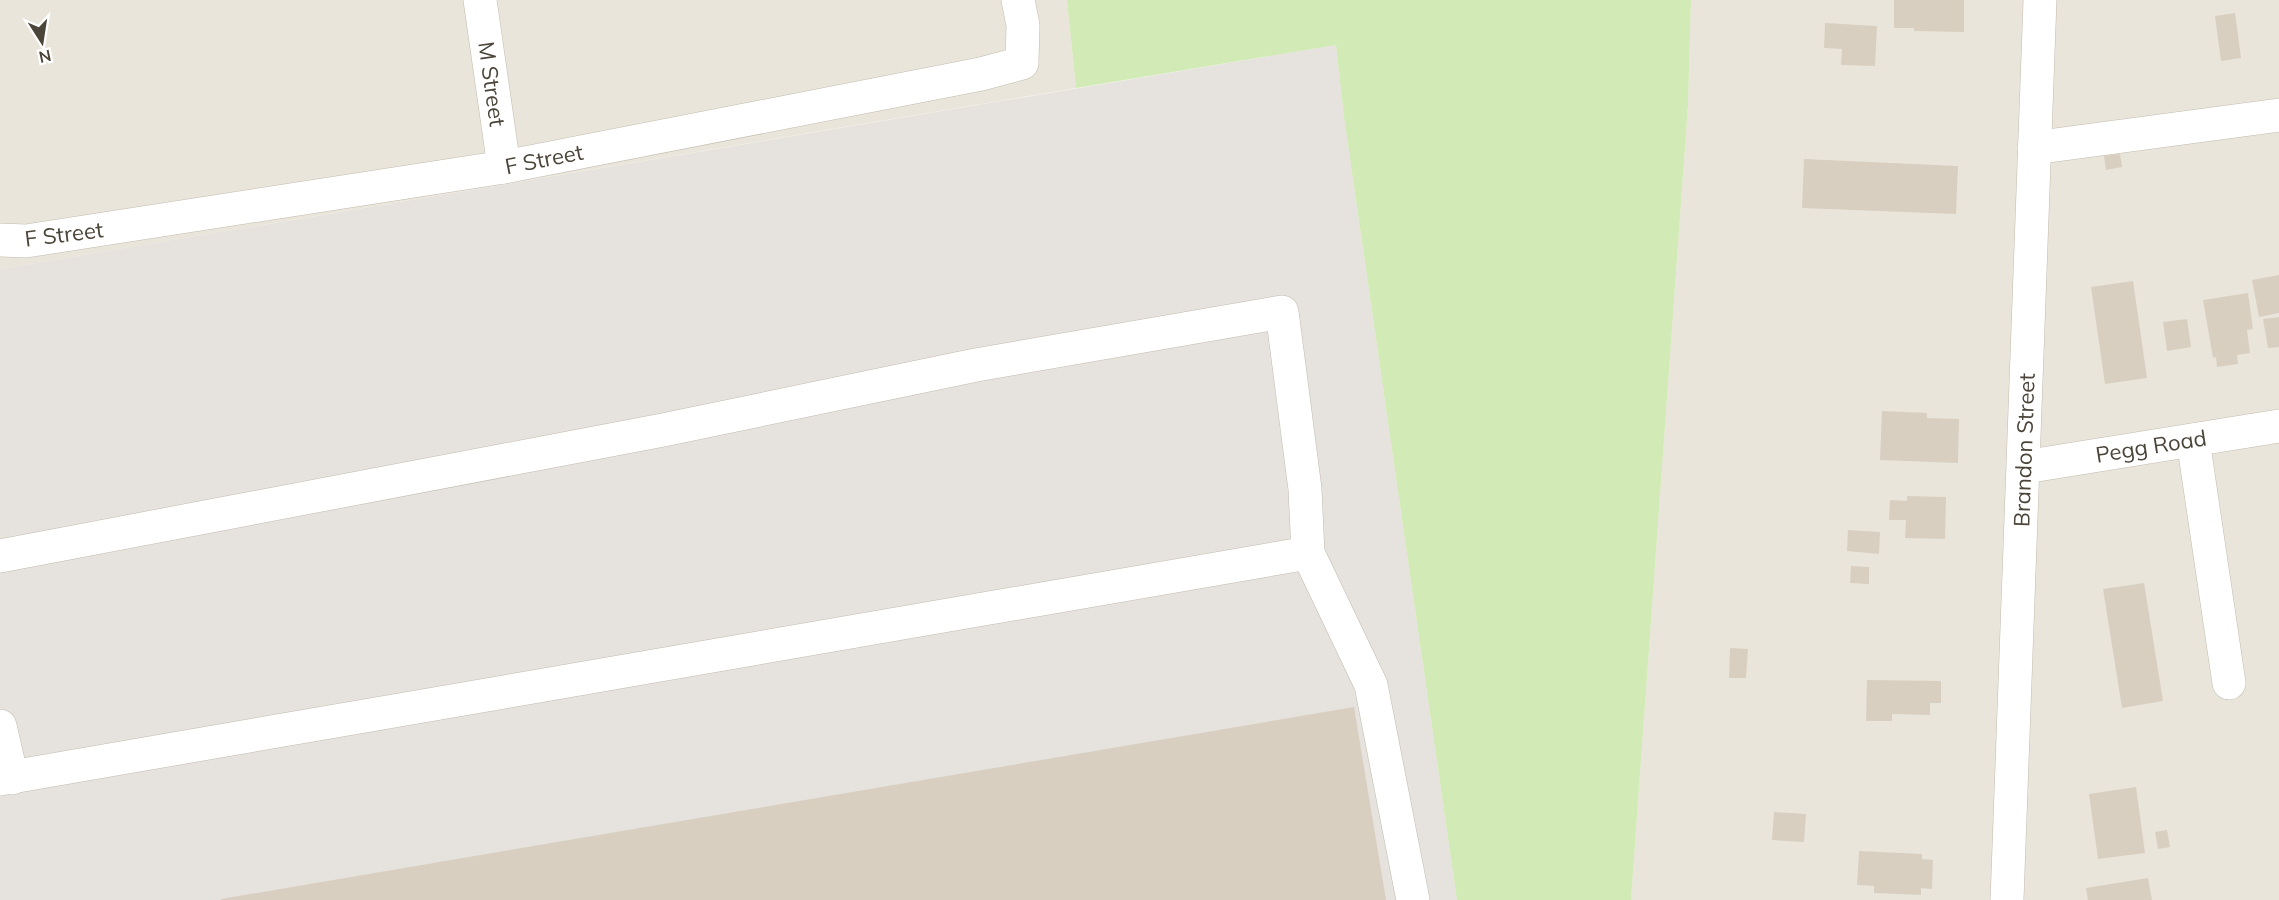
<svg xmlns="http://www.w3.org/2000/svg" width="2279" height="900" viewBox="0 0 2279 900" font-family="Mulish,sans-serif">
  <rect width="100%" height="100%" fill="#f6f3ec"/>
  <g fill="#eae5da">
    <polygon points="0,0 1067,0 1076,88 0,269"/>
    <polygon points="1691,0 2279,0 2279,900 1631,900 1688,105"/>
  </g>
  <polygon fill="#e6e2dd" points="1336,45 1344,117 1457,900 0,900 0,269"/>
  <polygon fill="#d2eab5" points="1067,0 1691,0 1688,105 1631,900 1457,900 1344,117 1336,45 1076,88"/>
  <g fill="#d8cfc1">
    <polygon points="1894,0 1964,0 1964,32 1914,31 1914,28 1894,28"/>
    <polygon points="2235,13 2241,58 2221,61 2215,16"/>
    <polygon points="1825,23 1877,26 1875,66 1841,65 1842,49 1824,48"/>
    <polygon points="2120,154 2122,167 2106,170 2104,156"/>
    <polygon points="1804,159 1958,166 1956,214 1802,208"/>
    <polygon points="2279,275 2279,313 2259,317 2252,280"/>
    <polygon points="2133,281 2147,378 2105,384 2091,287"/>
    <polygon points="2248,293 2253,329 2247,330 2250,353 2237,355 2238,364 2217,367 2216,357 2213,358 2203,300"/>
    <polygon points="2279,317 2279,347 2268,348 2263,319"/>
    <polygon points="2187,319 2191,347 2167,351 2163,322"/>
    <polygon points="1882,411 1927,413 1927,418 1959,419 1958,463 1880,460"/>
    <polygon points="1907,496 1946,497 1945,539 1905,538 1906,520 1889,520 1890,500 1907,501"/>
    <polygon points="1848,530 1880,532 1879,554 1847,551"/>
    <polygon points="1851,566 1869,567 1869,584 1850,583"/>
    <polygon points="2144,583 2163,701 2122,708 2103,589"/>
    <polygon points="1730,648 1748,649 1746,678 1729,678"/>
    <polygon points="1867,680 1941,681 1941,703 1930,703 1930,715 1892,714 1892,721 1866,721"/>
    <polygon points="1354,707 1386,900 221,900 221,899"/>
    <polygon points="2136,787 2145,853 2098,859 2089,794"/>
    <polygon points="1774,812 1806,814 1804,842 1772,840"/>
    <polygon points="2167,830 2170,847 2158,849 2155,832"/>
    <polygon points="1859,851 1922,854 1922,859 1933,860 1932,889 1921,888 1921,895 1874,893 1874,886 1857,885"/>
    <polygon points="2148,878 2152,900 2088,900 2086,888"/>
  </g>
  <g fill="none" stroke-linecap="round" stroke-linejoin="round">
    <g stroke="#c2bbae" stroke-width="34">
      <g id="minor">
        <polyline points="480,0 504,167"/>
        <polyline points="2034,148 2279,115"/>
        <polyline points="0,240 26,241 504,167 981,74 1022,63 1023,25 1018,0"/>
        <polyline points="2193,440 2229,683"/>
        <polyline points="2024,467 2279,426"/>
        <polyline points="1308,553 1371,685 1413,900"/>
        <polyline points="0,556 663,430 976,365 1282,312 1305,489 1308,553 0,779"/>
        <polyline points="0,726 12,778"/>
        <polyline points="2007,900 2040,0"/>
      </g>
    </g>
    <use href="#minor" stroke="#fff" stroke-width="33"/>
  </g>
  <g text-anchor="middle" stroke-width="4.5" stroke-linejoin="round" paint-order="stroke">
    <g font-size="22" fill="#4b4439" stroke="#fff">
      <text transform="translate(492 84) rotate(82)" y="8">M Street</text>
      <text transform="translate(544 159) rotate(-11)" y="8">F Street</text>
      <text transform="translate(64 234) rotate(-7)" y="8">F Street</text>
      <text transform="translate(2151 446) rotate(-9)" y="8">Pegg Road</text>
      <text transform="translate(2024 450) rotate(-88)" y="8">Brandon Street</text>
    </g>
  </g>
  <g transform="translate(42 42) rotate(168)" stroke="#ffffff" stroke-width="4.5" paint-order="stroke">
  <path d="M0-4.5L10 22L0 15L-10 22Z" fill="#4b4439"/>
  <text y="-9" font-size="16" font-weight="bold" text-anchor="middle" fill="#4b4439">N</text>
  </g>
</svg>
